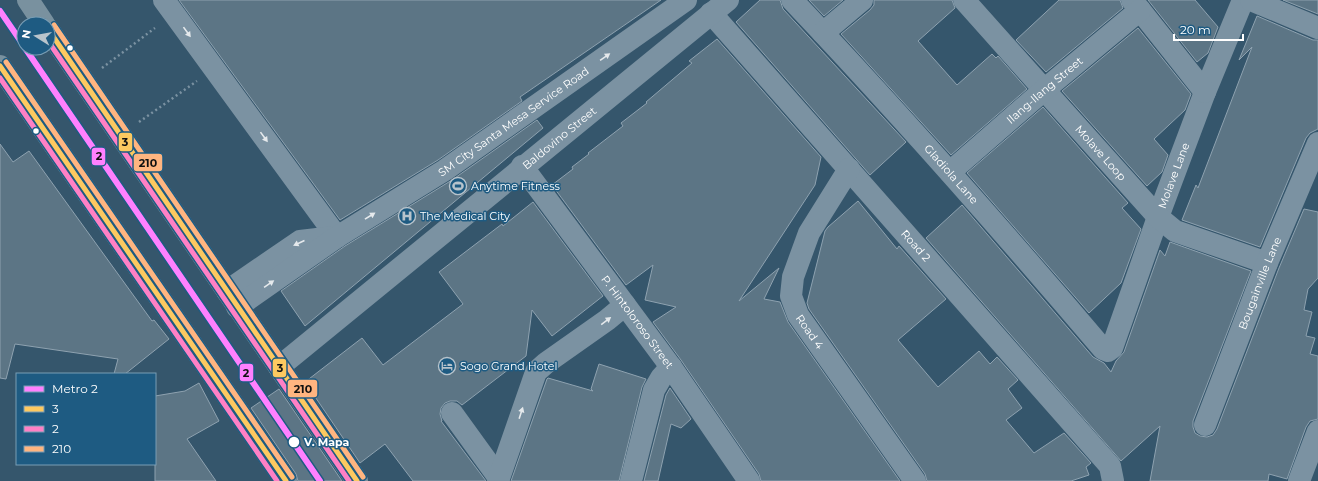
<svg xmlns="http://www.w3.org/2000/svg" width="1318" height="481" viewBox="0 0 1318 481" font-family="Montserrat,sans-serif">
  <rect width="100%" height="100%" fill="#35566c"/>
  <g fill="#5c7585" stroke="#8ea2b0">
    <polygon points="179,0 661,0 520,97 522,101 438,160 340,220"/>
    <polygon points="760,0 780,0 783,9 906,142 870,175 736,22"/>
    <polygon points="809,0 843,0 824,16"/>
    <polygon points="874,0 952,0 955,8 918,41 957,85 992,54 996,58 998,56 1027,89 951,155 841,34 870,10 874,5"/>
    <polygon points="1059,0 1120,0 1123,8 1046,72 1016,40"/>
    <polygon points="1148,0 1195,0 1218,27 1208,53 1197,62"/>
    <polygon points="1283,0 1318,0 1318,14"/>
    <polygon points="1257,16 1313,40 1318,40 1318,129 1310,133 1306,138 1260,247 1182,220 1196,185 1198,188 1252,47 1239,60"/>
    <polygon points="1138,28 1191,94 1185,110 1154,139 1168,155 1162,172 1147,186 1062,91"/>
    <polygon points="717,39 821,157 815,185 739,301 779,268 764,299 780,302 788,322 900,481 761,481 759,474 681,360 653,322 676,307 645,300 653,265 626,285 552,185 573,169 572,167 589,154 588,153 623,126 621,123 647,103 646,102 692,63 689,61"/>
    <polygon points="1043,107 1128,203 1122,208 1141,229 1121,283 1089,313 967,173"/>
    <polygon points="537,120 543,128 305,326 281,291 345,246 452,180"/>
    <polygon points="0,144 13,162 29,151 152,321 154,320 169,339 125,374 114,374 118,359 15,344 6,379 0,378"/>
    <polygon points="858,201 897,249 899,246 946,299 898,340 938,387 979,351 990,364 997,357 1018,380 1008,389 1022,408 1006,420 1034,453 1064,433 1091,463 1086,467 1089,475 1071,481 927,481 925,474 809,309 807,303 825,231 828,227"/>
    <polygon points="533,202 603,296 552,336 532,310 526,356 462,405 457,401 450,401 445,403 441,408 440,414 442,421 441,421 486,481 413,481 385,444 360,463 305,382 362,338 383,365 463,304 439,272 502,224 503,226"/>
    <polygon points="962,205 1093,357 1104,363 1111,372 1116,361 1124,352 1160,250 1165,256 1170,242 1251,271 1193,421 1193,427 1195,433 1200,436 1207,437 1213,435 1217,429 1279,268 1304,209 1318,212 1318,278 1308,289 1304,310 1312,312 1306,336 1315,338 1310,354 1318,356 1318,419 1310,421 1306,427 1287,479 1269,474 1268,481 1150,481 1160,426 1121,461 926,238"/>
    <polygon points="599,364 646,379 642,387 619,481 511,481 547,379 548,378 593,391 591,389"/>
    <polygon points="199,383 219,421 187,439 216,481 155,481 155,396 185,391"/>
    <polygon points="670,388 691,419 681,428 671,424 658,481 644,481 666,395"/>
    <polygon points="279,389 342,481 298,481 296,474 251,408"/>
  </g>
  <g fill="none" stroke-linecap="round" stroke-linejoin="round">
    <g stroke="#7b92a2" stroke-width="2.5" stroke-dasharray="2 3" stroke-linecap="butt">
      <polyline points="102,68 155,28"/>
      <polyline points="139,122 197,81"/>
    </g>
    <g stroke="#7b92a2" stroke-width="22">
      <polyline points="164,0 337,237"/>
      <path id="s1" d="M792 0C899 113 1002 230 1103 349L1108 351 1112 348 1158 217 1205 92 1243 0"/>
      <path id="s2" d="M964 0 1158 217 1175 231 1267 263"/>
      <polyline points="1132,0 1205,92"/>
      <polyline points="1251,0 1318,28"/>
      <path id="s3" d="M711 13 1110 466 1113 481"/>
      <polyline points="823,33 862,0"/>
      <path id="s4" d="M522 166 671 367 749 481"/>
      <path id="s5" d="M849 169 809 233 793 277 791 296 798 315 915 481"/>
      <path id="s6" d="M950 172 1044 90 1140 10"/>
      <polyline points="227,291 300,241 334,237"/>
      <path id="s7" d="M237 307 337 237 445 170 686 0"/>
      <path id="s8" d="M279 367 728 0"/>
      <polyline points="452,413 499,478"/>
      <path id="s9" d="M1205 425 1267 263 1318 143"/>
      <polyline points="498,481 536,372 546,363 607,320 625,305"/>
      <polyline points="631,481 654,390 661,378 671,367"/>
      <polyline points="1299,481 1318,431"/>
    </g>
    <g stroke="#79919f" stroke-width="22">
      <polyline points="28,0 44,24"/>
      <polyline points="48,29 357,481"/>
      <polyline points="0,66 286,481"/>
    </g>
    <g stroke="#1e5b82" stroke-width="8">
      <g id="bus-1">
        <polyline points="48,29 357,481"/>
        <polyline points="0,66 286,481"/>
      </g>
    </g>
    <g stroke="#1e5b82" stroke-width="8">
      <g id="bus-2">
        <polyline points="48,41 349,481"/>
        <polyline points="0,78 277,481"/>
      </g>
    </g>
    <g stroke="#1e5b82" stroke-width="8">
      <g id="bus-3">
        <polyline points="54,25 363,477"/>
        <polyline points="6,62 292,477"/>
      </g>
    </g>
    <use href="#bus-1" stroke="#fdc960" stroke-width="5"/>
    <use href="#bus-2" stroke="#ff80c5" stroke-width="5"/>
    <use href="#bus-3" stroke="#ffb580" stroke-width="5"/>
    <g stroke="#1e5b82" stroke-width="9">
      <g id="metro-1">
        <polyline points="0,11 24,46"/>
        <polyline points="25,48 320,481"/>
      </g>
    </g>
    <use href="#metro-1" stroke="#ff80ff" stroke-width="6"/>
  </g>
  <defs><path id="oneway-solid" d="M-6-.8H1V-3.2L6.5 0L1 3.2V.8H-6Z"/></defs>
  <g fill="#e5e9ec">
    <use href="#oneway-solid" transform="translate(187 32) rotate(54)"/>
    <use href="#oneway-solid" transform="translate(605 57) rotate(-35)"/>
    <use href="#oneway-solid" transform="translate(264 137) rotate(54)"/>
    <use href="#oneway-solid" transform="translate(370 216) rotate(-32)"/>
    <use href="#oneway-solid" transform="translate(299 243) rotate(156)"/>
    <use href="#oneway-solid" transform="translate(269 284) rotate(-35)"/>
    <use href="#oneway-solid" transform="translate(606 321) rotate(-37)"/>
    <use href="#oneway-solid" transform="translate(521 413) rotate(-72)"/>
  </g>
  <defs>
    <g id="stadium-ring" transform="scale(0.9)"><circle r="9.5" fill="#1e5b82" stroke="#b8c4cc" stroke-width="1.5"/><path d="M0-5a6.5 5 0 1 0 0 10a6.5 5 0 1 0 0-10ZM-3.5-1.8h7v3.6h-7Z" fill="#b8c4cc"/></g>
    <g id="hospital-ring" transform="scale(0.9)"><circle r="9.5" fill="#1e5b82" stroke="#b8c4cc" stroke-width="1.5"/><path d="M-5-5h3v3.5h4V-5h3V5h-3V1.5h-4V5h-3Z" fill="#b8c4cc"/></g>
    <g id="hotel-ring" transform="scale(0.9)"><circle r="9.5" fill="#1e5b82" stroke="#b8c4cc" stroke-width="1.5"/><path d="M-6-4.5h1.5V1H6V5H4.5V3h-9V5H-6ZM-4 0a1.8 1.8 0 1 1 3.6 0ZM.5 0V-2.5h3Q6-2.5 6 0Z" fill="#b8c4cc"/></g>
  </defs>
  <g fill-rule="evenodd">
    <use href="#stadium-ring" x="458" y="186"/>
    <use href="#hospital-ring" x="407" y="216"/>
    <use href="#hotel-ring" x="447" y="366"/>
  </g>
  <g fill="#fff" stroke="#1e5b82" stroke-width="1.5">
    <circle cx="70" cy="48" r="3.5"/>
    <circle cx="36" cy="131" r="3.5"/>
    <circle cx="294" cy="442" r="6"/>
  </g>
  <g text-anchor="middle" stroke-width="3" stroke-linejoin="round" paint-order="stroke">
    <g font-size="11" fill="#fff" stroke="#1e5b82">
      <text dy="4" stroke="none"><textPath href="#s6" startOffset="125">Ilang-Ilang Street</textPath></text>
      <text dy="4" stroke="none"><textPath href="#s7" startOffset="333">SM City Santa Mesa Service Road</textPath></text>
      <text dy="4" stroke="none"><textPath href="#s8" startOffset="362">Baldovino Street</textPath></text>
      <text dy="4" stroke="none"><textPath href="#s2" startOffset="205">Molave Loop</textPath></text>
      <text dy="4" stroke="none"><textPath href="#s1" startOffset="236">Gladiola Lane</textPath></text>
      <text dy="4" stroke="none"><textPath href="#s1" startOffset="661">Molave Lane</textPath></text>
      <text dy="4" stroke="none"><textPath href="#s3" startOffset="310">Road 2</textPath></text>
      <text dy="4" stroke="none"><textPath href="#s9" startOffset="152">Bougainville Lane</textPath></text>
      <text dy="4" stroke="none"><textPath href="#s4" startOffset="194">P. Hintoloroso Street</textPath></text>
      <text dy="4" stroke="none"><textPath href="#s5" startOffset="182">Road 4</textPath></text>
    </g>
    <g font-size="11" fill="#fff" stroke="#1e5b82" text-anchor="start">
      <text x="471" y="190">Anytime Fitness</text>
      <text x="420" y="220">The Medical City</text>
      <text x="460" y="370">Sogo Grand Hotel</text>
    </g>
    <g font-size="11" font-weight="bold" fill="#fff" stroke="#1e5b82" text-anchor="start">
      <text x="304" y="446">V. Mapa</text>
    </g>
  </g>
  <g stroke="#1e5b82" stroke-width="1.5">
    <rect x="118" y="132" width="15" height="20" rx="4" fill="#fdc960"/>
    <rect x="91" y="147" width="15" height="19" rx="4" fill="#ff80ff"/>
    <rect x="133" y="153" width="30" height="19" rx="4" fill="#ffb580"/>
    <rect x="272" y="358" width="15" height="20" rx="4" fill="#fdc960"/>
    <rect x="239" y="363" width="15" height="19" rx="4" fill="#ff80ff"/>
    <rect x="287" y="379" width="31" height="19" rx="4" fill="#ffb580"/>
  </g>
  <g font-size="11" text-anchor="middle" font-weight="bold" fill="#111">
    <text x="125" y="146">3</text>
    <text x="99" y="160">2</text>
    <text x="148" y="167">210</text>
    <text x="280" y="372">3</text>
    <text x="246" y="377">2</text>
    <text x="303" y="393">210</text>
  </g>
  <rect x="16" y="373" width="140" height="92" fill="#1e5b82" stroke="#789db4"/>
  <rect x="24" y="386" width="20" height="6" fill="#ff80ff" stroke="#789db4"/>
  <text x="52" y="393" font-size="12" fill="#ffffff">Metro 2</text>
  <rect x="24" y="406" width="20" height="6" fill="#fdc960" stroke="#789db4"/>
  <text x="52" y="413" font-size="12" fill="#ffffff">3</text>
  <rect x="24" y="426" width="20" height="6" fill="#ff80c5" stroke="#789db4"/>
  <text x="52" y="433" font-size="12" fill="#ffffff">2</text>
  <rect x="24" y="446" width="20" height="6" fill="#ffb580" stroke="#789db4"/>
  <text x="52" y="453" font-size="12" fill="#ffffff">210</text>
  <g transform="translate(36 36) rotate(281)"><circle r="19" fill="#1e5b82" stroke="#789db4"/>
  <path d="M0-3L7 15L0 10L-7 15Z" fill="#b8c4cc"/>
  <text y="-6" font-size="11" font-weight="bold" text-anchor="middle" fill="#ffffff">N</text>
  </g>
  <path d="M1174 34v6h69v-6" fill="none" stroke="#ffffff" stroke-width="2"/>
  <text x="1180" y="34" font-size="12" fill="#ffffff" stroke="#1e5b82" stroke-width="3" paint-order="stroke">20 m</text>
</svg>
